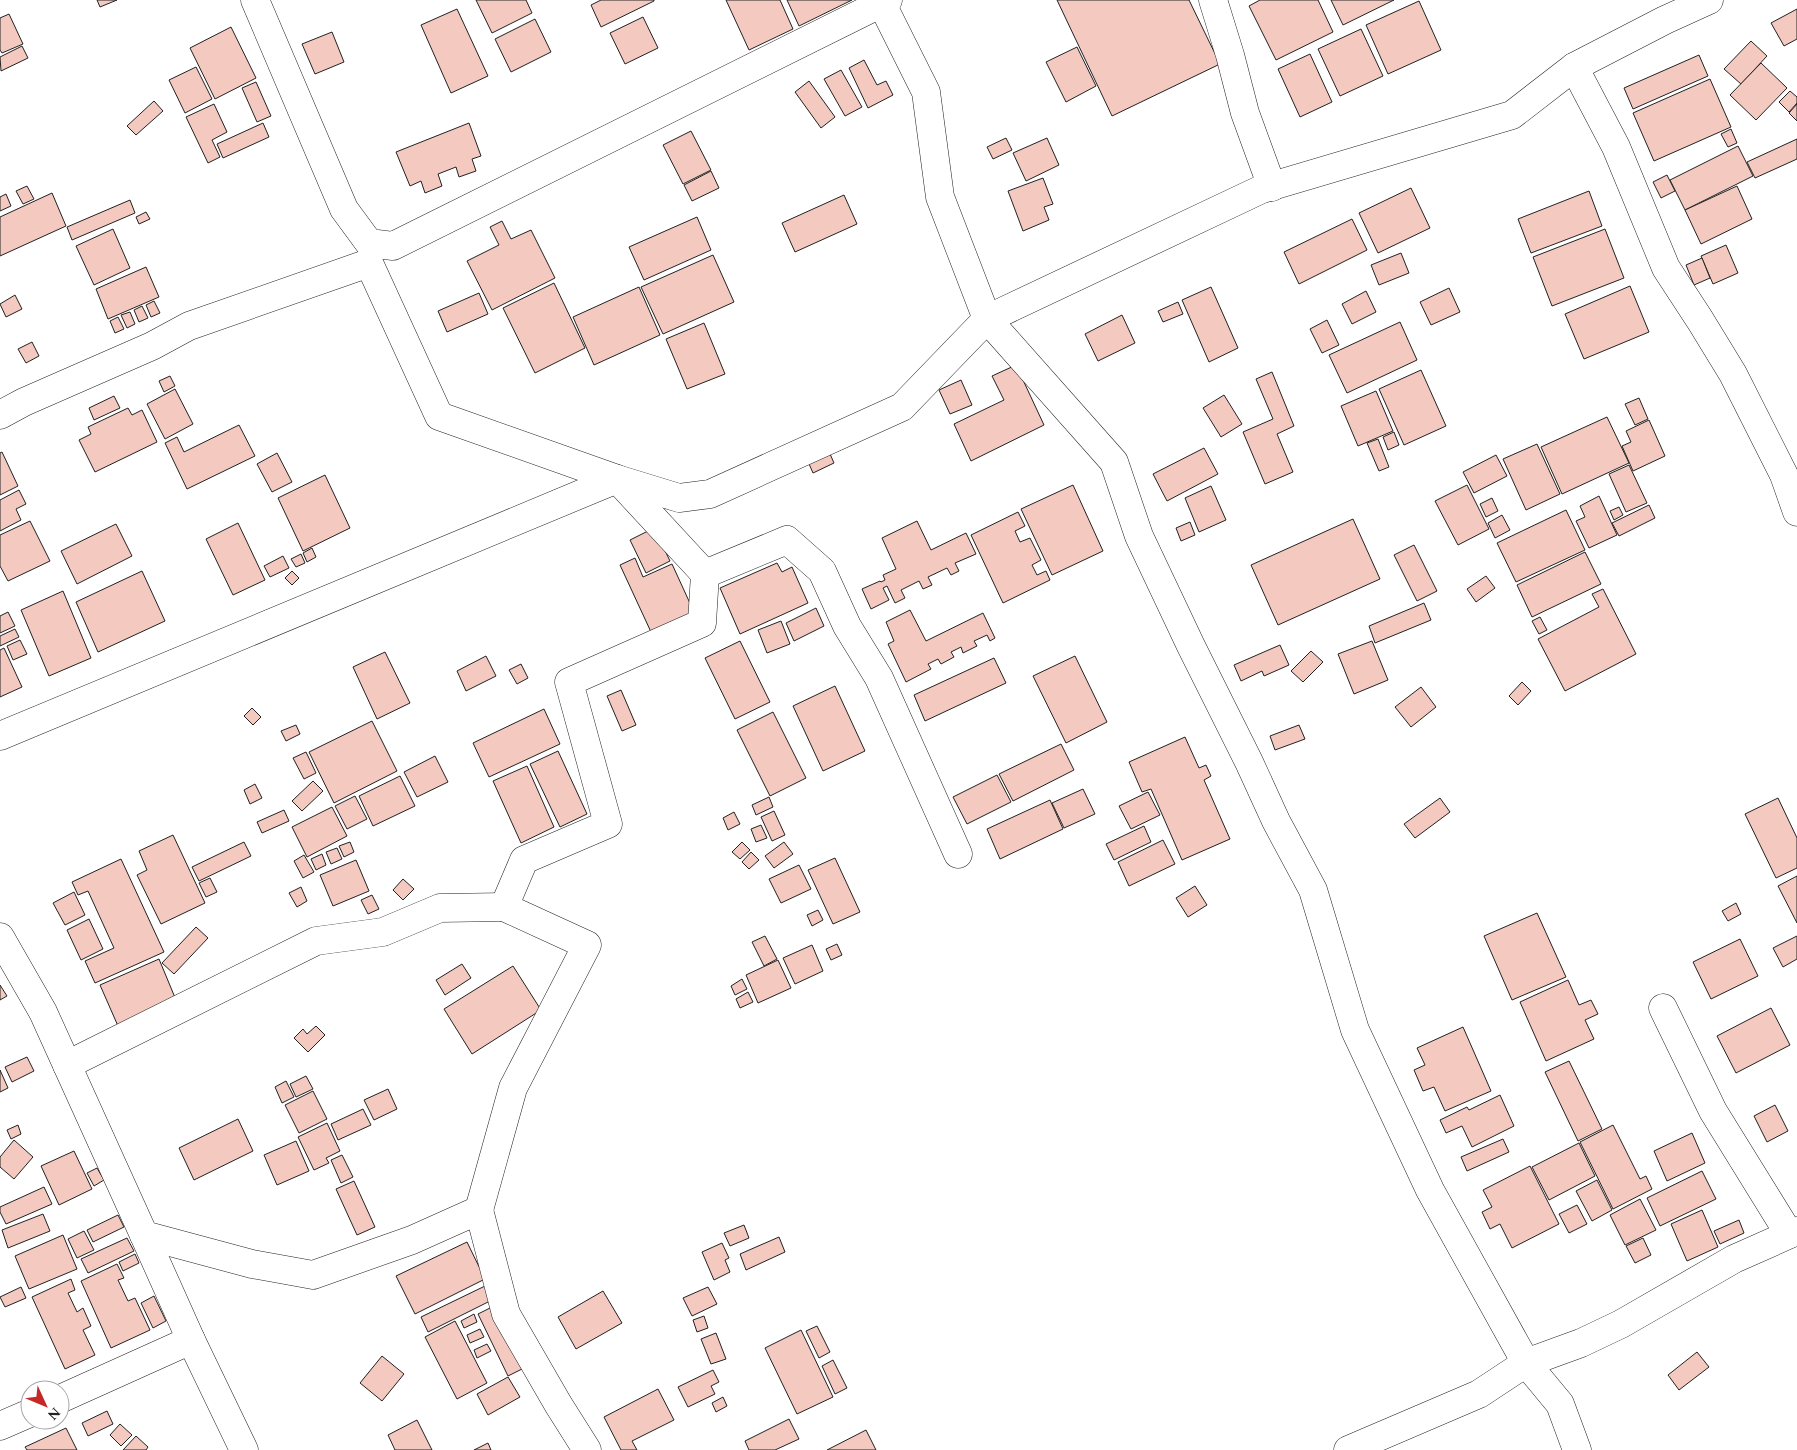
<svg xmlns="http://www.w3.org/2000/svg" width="1797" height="1450" viewBox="0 0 1797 1450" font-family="Spectral,serif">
  <rect width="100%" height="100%" fill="#fff"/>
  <g fill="#f3c9c0" stroke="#222">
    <polygon points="97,0 117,0 100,7"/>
    <polygon points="476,0 526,0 532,13 492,33"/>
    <polygon points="601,0 654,0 654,1 601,27 591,5"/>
    <polygon points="726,0 780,0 793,29 749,50"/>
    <polygon points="787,0 852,0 799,26"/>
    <polygon points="1057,0 1189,0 1220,64 1112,116"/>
    <polygon points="1260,0 1318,0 1333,32 1276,60 1249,6"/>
    <polygon points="1331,0 1394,0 1343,25"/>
    <polygon points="1419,1 1441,50 1388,74 1366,25"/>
    <polygon points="457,9 488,76 451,93 421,25"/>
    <polygon points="1797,9 1797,39 1784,46 1771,23"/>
    <polygon points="9,14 23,44 2,53 0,50 0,18"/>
    <polygon points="643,17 658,48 625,64 610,33"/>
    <polygon points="535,19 551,52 511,72 495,39"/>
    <polygon points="231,27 256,78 215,99 190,48"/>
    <polygon points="1361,29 1383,76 1340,96 1318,49"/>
    <polygon points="332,32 344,62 315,74 302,44"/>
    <polygon points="1751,41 1767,56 1741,84 1724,69"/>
    <polygon points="22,46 28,58 1,71 0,57"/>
    <polygon points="1077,47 1096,86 1066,102 1046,62"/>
    <polygon points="1310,54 1332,102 1300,117 1278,69"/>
    <polygon points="1699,55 1708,76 1633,109 1624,88"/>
    <polygon points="864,60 877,85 886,81 893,95 868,108 849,68"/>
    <polygon points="1761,63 1787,88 1756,120 1730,95"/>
    <polygon points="196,67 212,99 185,113 169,80"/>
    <polygon points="841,70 862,107 845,116 824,79"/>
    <polygon points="1710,79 1731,127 1654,161 1633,113"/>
    <polygon points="809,81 835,117 821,128 795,92"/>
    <polygon points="256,82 271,116 257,122 242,88"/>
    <polygon points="1790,91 1797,97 1797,103 1789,112 1779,102"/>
    <polygon points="154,101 163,111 136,135 127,126"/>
    <polygon points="214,104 227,132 212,140 220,157 208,163 186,117"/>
    <polygon points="1797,104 1797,121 1789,113"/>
    <polygon points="263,123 269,137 223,158 217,144"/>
    <polygon points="469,123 481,156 472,159 476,171 459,177 456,167 438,174 442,186 425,193 421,181 410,186 396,152"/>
    <polygon points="1731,129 1737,143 1728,147 1721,134"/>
    <polygon points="691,131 711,170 683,184 663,145"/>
    <polygon points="1006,138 1012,150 993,159 987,147"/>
    <polygon points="1047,138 1059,165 1026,181 1013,153"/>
    <polygon points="1797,139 1797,159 1755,178 1747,162"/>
    <polygon points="1738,146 1753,176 1685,210 1670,180"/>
    <polygon points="711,171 719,188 692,201 684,185"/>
    <polygon points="1667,175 1675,191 1661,198 1653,182"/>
    <polygon points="1043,178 1053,204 1044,207 1049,220 1023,231 1008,191"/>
    <polygon points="27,186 34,199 23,204 16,191"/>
    <polygon points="1737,186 1752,219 1701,244 1685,210"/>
    <polygon points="1411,188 1430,228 1378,253 1359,213"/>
    <polygon points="1589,191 1602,226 1531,253 1518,219"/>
    <polygon points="52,193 66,226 0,256 0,217"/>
    <polygon points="6,194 11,206 0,211 0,197"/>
    <polygon points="844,195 857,224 795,252 782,223"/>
    <polygon points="130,200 135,213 72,240 67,227"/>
    <polygon points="146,212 150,219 139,224 136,217"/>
    <polygon points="697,217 711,250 644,280 629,247"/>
    <polygon points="1352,219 1367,250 1299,284 1284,252"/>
    <polygon points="502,221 511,239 531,230 555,278 492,310 467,261 499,245 490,227"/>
    <polygon points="113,229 130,268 94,285 76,246"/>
    <polygon points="1605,229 1624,278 1552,306 1533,257"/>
    <polygon points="1726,245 1738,273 1713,284 1701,256"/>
    <polygon points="1401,253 1409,273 1379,285 1371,265"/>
    <polygon points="713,255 734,302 663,334 641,287"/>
    <polygon points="1702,258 1710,278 1694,285 1686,265"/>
    <polygon points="146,267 159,297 108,319 96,289"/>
    <polygon points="554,283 585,348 535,373 503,308"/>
    <polygon points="1630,286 1649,332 1584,359 1565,314"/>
    <polygon points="639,287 660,335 594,365 573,317"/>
    <polygon points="1211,287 1238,348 1209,362 1182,300"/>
    <polygon points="1449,288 1460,312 1431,325 1420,302"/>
    <polygon points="1366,291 1376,312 1352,324 1342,304"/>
    <polygon points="479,293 488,314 447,332 438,311"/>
    <polygon points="15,295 22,309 6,317 0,304"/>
    <polygon points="154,301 160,313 151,317 146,305"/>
    <polygon points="1178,302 1183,314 1163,322 1158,311"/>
    <polygon points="142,306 148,318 139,322 134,310"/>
    <polygon points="130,312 135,324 127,328 121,315"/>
    <polygon points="1122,315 1135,343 1098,361 1085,334"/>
    <polygon points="118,317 124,329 115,333 110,321"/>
    <polygon points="1327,320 1339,345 1322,353 1310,329"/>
    <polygon points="1400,322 1417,360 1347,393 1329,355"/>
    <polygon points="704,323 725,374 687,389 666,339"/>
    <polygon points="32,342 39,356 26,363 18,349"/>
    <polygon points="1016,365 1044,425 971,461 954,424 1004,400 992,376"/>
    <polygon points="1421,370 1446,426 1404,445 1379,389"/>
    <polygon points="1272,372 1294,426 1277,434 1293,472 1265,484 1243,432 1273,419 1256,379"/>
    <polygon points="170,376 175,386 164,392 159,381"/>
    <polygon points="961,380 972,405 950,414 939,390"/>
    <polygon points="175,389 193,424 165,439 147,404"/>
    <polygon points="1376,391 1393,431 1358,446 1341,406"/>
    <polygon points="1224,395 1242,424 1221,437 1203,408"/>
    <polygon points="114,396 120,408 94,420 89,408"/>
    <polygon points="1639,398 1648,419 1635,425 1625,404"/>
    <polygon points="128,408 132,415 142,410 157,442 95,472 79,440 91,434 88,427"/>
    <polygon points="1607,417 1629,463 1562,494 1541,447"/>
    <polygon points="1649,420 1665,456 1633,471 1622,446 1631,442 1626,431"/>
    <polygon points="239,425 255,456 187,489 165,443 177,437 184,452"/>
    <polygon points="1394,432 1399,445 1388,450 1383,437"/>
    <polygon points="1378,439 1389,467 1379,471 1367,443"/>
    <polygon points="1537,444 1560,494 1526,510 1503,459"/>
    <polygon points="827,447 834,463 813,473 806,457"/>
    <polygon points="1204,448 1218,474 1167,501 1153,474"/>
    <polygon points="2,452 18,486 0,495 0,453"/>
    <polygon points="277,453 292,482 272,492 257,464"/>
    <polygon points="1496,455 1507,476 1474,493 1463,472"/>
    <polygon points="1629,465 1647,503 1626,512 1609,474"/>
    <polygon points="325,475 350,528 303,551 278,498"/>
    <polygon points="1073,485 1103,551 1052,575 1021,509"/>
    <polygon points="1467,485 1489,529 1458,545 1435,501"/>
    <polygon points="1211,486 1226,520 1199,532 1185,498"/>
    <polygon points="19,490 26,504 16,509 21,520 0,531 0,500"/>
    <polygon points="1599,496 1617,535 1589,548 1576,521 1585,517 1580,506"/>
    <polygon points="1492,498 1498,511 1486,517 1480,504"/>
    <polygon points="1649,505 1655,518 1619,536 1612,523"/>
    <polygon points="1619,507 1623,515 1614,520 1610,511"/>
    <polygon points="1566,510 1585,550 1516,582 1497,543"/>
    <polygon points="1018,512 1025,526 1015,531 1020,542 1030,538 1041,560 1032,565 1037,575 1046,571 1050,580 1003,603 971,535"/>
    <polygon points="1502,515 1510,530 1495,538 1488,523"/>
    <polygon points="1353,519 1380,579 1278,625 1251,565"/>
    <polygon points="30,521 50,561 8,581 0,566 0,535"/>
    <polygon points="917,521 931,550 966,533 976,554 955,563 959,571 951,575 947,568 928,577 932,585 923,589 919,581 901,590 905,598 895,603 887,586 883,588 889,600 871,609 862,589 880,581 881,582 885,580 883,575 896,569 882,538"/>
    <polygon points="1190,522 1195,535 1181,541 1176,528"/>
    <polygon points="238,523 265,580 233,595 206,539"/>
    <polygon points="116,524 132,556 77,584 61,551"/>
    <polygon points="654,528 670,561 646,573 630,540"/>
    <polygon points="1414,545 1437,591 1417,601 1394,555"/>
    <polygon points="312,548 316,557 307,562 303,553"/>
    <polygon points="1585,552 1601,584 1532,617 1517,585"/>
    <polygon points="301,554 305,563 296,567 291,559"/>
    <polygon points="283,556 289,568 270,577 264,566"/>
    <polygon points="635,558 643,577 672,564 694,612 651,632 620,565"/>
    <polygon points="777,563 782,572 792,567 808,603 740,634 720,588"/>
    <polygon points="142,571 165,621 98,652 76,602"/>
    <polygon points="292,571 299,578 292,585 285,578"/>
    <polygon points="1486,576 1495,588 1476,602 1467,589"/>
    <polygon points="1603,589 1636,654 1565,691 1538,639 1599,607 1592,594"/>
    <polygon points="63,591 91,658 49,676 21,610"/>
    <polygon points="1424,603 1431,620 1375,643 1369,626"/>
    <polygon points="816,608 824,626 794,641 786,623"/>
    <polygon points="910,610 926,641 983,613 995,638 990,641 987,635 974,641 977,646 963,653 961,647 951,652 954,657 941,664 938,659 928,664 931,669 906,682 888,644 894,641 886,622"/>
    <polygon points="8,612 15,626 0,633 0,616"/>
    <polygon points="1540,617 1547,630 1539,634 1532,621"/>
    <polygon points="781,621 790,644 767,653 758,630"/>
    <polygon points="15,629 19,637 0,646 0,636"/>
    <polygon points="20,640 27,654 13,660 7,646"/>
    <polygon points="740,641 770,702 735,719 705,658"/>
    <polygon points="1372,641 1388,680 1354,694 1338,654"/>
    <polygon points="1280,645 1289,665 1264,676 1262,671 1241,681 1234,665"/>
    <polygon points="4,648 22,687 0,697 0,650"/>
    <polygon points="1311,651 1323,662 1303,682 1291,671"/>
    <polygon points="385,652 410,703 377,719 353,667"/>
    <polygon points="486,656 496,676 466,691 457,671"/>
    <polygon points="1075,656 1107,722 1066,743 1033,676"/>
    <polygon points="994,658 1006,683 925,721 914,695"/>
    <polygon points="521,664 528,678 517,684 509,670"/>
    <polygon points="1522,682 1531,691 1518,705 1509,696"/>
    <polygon points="835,686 865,751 823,771 793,706"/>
    <polygon points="1421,687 1436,707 1411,727 1395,707"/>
    <polygon points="621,690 636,725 622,731 607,696"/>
    <polygon points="252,708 261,717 253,725 244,716"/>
    <polygon points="544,709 560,744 489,777 473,743"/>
    <polygon points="773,712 806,778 770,796 737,730"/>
    <polygon points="372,721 397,771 334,803 309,752"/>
    <polygon points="296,725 300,734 286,741 281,731"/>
    <polygon points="1299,725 1305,739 1275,750 1270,736"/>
    <polygon points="1185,737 1199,768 1206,765 1211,776 1204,780 1230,839 1182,860 1151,789 1142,792 1129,762"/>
    <polygon points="1061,744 1074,770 1013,801 999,774"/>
    <polygon points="558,751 587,814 560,827 530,764"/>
    <polygon points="306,752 316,773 304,779 293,758"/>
    <polygon points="435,756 448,782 417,797 404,772"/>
    <polygon points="527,766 554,827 521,843 493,781"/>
    <polygon points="997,775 1011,802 967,824 953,797"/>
    <polygon points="400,776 415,806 373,826 359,796"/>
    <polygon points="313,781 323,791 302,811 292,801"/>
    <polygon points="255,784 262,798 250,804 244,790"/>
    <polygon points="1083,789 1095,814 1064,828 1052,803"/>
    <polygon points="1148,792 1160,815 1131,829 1119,806"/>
    <polygon points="355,796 367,819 347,829 335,806"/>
    <polygon points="769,797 773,807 756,815 752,805"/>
    <polygon points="1440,798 1450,812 1415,838 1404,824"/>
    <polygon points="1778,798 1797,838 1797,868 1776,878 1745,814"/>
    <polygon points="1050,800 1063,829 1000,859 987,829"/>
    <polygon points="332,807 347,836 307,857 292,827"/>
    <polygon points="284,810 289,821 262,833 257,822"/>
    <polygon points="774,811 785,835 772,841 761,817"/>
    <polygon points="734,812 740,824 728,830 723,818"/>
    <polygon points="761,825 767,838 756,842 751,829"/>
    <polygon points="1144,826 1151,842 1114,860 1106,844"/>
    <polygon points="173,835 205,903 161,924 137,875 147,870 139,851"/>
    <polygon points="1163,840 1175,864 1129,886 1118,862"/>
    <polygon points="244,842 251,856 199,881 192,867"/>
    <polygon points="350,842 354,852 344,857 339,846"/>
    <polygon points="742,842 750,850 740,859 732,852"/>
    <polygon points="784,842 793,854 774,868 765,856"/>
    <polygon points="337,848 342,859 331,864 326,852"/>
    <polygon points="751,852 759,860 749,869 742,862"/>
    <polygon points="322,854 326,865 316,870 311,859"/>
    <polygon points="304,855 314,872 303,878 294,861"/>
    <polygon points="835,858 860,912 833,924 808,870"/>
    <polygon points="121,859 164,952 95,983 85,961 114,948 88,891 78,895 72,882"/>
    <polygon points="356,860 369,891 333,906 320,875"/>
    <polygon points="799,865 811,889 781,903 769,879"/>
    <polygon points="1797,876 1797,923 1778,886"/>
    <polygon points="210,878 217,892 206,897 199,883"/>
    <polygon points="403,879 414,889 403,900 393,890"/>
    <polygon points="1195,886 1207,905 1188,917 1176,898"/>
    <polygon points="301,887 307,901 297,907 289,893"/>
    <polygon points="74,892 85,915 65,925 53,903"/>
    <polygon points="372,895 379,909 368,914 361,900"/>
    <polygon points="1736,903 1741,914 1728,921 1722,911"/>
    <polygon points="818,910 823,920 812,926 807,915"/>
    <polygon points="1537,913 1566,977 1512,1000 1484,936"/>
    <polygon points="89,919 103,949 81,960 67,930"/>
    <polygon points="196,927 208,938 174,974 162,963"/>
    <polygon points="765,936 777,959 764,966 752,942"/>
    <polygon points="1797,936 1797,959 1783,967 1773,948"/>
    <polygon points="1740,939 1758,976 1711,999 1693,962"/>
    <polygon points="837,944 842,955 831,960 826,949"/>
    <polygon points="812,945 823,971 795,984 783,958"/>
    <polygon points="159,959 176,1000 118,1026 100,985"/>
    <polygon points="778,960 791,988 758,1003 746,975"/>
    <polygon points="462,964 471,978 445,995 436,980"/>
    <polygon points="513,966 541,1010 472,1054 444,1009"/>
    <polygon points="742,979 747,989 735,995 731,986"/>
    <polygon points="1568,980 1579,1005 1591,1000 1598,1014 1585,1020 1594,1039 1546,1061 1520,1002"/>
    <polygon points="0,985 7,996 0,1000"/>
    <polygon points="748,992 753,1002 740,1008 736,999"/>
    <polygon points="1771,1008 1790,1045 1736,1073 1717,1036"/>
    <polygon points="316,1026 325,1035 308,1052 294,1038 303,1029 307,1034"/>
    <polygon points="1463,1027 1491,1091 1445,1111 1434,1087 1423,1091 1414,1070 1425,1065 1417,1048"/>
    <polygon points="27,1057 34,1071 12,1082 5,1067"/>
    <polygon points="1569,1061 1602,1129 1578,1141 1545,1072"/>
    <polygon points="0,1070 8,1088 0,1092"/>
    <polygon points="306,1076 313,1089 296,1097 290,1084"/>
    <polygon points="286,1081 294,1097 282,1103 275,1087"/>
    <polygon points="388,1089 397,1109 374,1120 364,1100"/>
    <polygon points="313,1091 327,1119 299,1133 285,1105"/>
    <polygon points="1500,1095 1514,1126 1472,1147 1462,1126 1446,1133 1440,1120 1467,1107 1469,1110"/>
    <polygon points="1775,1105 1788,1131 1767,1142 1754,1116"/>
    <polygon points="363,1109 371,1125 338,1140 331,1124"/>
    <polygon points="238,1119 253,1151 194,1180 179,1148"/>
    <polygon points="327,1123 340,1151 326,1158 329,1163 314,1170 298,1137"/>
    <polygon points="18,1125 21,1134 11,1139 7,1130"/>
    <polygon points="1613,1125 1640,1179 1646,1176 1652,1189 1613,1209 1580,1142"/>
    <polygon points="1692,1133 1705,1163 1667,1181 1654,1151"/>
    <polygon points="1503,1139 1509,1152 1467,1171 1461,1157"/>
    <polygon points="14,1140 33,1157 14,1179 0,1167 0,1157"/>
    <polygon points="296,1141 309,1171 277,1185 264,1155"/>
    <polygon points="1579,1143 1595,1176 1549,1200 1532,1167"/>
    <polygon points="74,1151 92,1189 59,1205 41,1166"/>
    <polygon points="342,1155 353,1177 341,1183 331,1160"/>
    <polygon points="1530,1166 1559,1224 1512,1248 1500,1224 1490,1229 1482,1212 1492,1207 1483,1190"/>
    <polygon points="97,1168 104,1180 94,1186 87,1173"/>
    <polygon points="1702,1171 1716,1199 1660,1226 1647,1198"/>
    <polygon points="1597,1180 1612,1210 1592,1221 1576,1191"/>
    <polygon points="354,1181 375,1227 357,1235 336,1189"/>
    <polygon points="44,1187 52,1204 6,1224 0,1212 0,1207"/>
    <polygon points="1640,1199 1656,1230 1625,1245 1610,1215"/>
    <polygon points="1577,1205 1587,1224 1569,1233 1559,1214"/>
    <polygon points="1702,1210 1718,1247 1687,1261 1671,1224"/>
    <polygon points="43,1214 50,1231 8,1248 2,1230"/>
    <polygon points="118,1215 124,1227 93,1242 87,1230"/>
    <polygon points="1739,1220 1744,1233 1720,1244 1714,1231"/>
    <polygon points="744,1225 749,1238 730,1246 724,1233"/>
    <polygon points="84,1231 94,1250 77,1258 68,1239"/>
    <polygon points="63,1235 77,1269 29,1289 15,1256"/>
    <polygon points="779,1237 785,1252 746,1270 740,1254"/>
    <polygon points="127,1238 134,1251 88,1273 81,1259"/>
    <polygon points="1643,1238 1651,1255 1635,1263 1626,1246"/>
    <polygon points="467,1242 485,1279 415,1314 396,1276"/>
    <polygon points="722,1243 729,1258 725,1260 730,1272 714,1280 702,1252"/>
    <polygon points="135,1254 139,1263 123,1271 119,1262"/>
    <polygon points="117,1264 124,1278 118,1280 128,1301 135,1298 150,1330 111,1348 81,1281"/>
    <polygon points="71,1279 75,1290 68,1293 77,1312 83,1308 91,1326 83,1330 95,1355 65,1369 32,1297"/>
    <polygon points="485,1286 492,1300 428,1332 421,1317"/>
    <polygon points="21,1287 26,1298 5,1307 0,1297"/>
    <polygon points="708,1287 717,1304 692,1316 683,1298"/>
    <polygon points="603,1291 622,1323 576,1349 558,1317"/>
    <polygon points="154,1296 166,1321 153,1328 141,1303"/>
    <polygon points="496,1305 526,1367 508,1376 478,1314"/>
    <polygon points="474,1314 477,1322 464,1328 461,1321"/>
    <polygon points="704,1316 708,1328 697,1332 693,1320"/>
    <polygon points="455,1321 487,1383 457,1399 425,1337"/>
    <polygon points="817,1326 830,1352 819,1358 806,1331"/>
    <polygon points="480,1329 484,1337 470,1343 467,1335"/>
    <polygon points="801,1330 833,1397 797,1414 765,1348"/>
    <polygon points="716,1333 726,1359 711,1364 701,1339"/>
    <polygon points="487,1344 491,1351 477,1358 474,1350"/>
    <polygon points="1697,1352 1709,1367 1679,1390 1668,1375"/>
    <polygon points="382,1356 404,1374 382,1401 360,1383"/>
    <polygon points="833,1360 847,1388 835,1394 822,1366"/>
    <polygon points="713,1370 719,1382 711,1386 715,1394 688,1407 678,1387"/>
    <polygon points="508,1377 520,1397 488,1415 477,1394"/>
    <polygon points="658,1389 674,1420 632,1441 637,1450 621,1450 604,1417"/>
    <polygon points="723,1397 727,1406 716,1412 712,1403"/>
    <polygon points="107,1411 113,1424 88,1436 82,1423"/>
    <polygon points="789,1419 799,1439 775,1450 749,1450 745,1441"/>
    <polygon points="417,1420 432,1450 395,1450 388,1435"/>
    <polygon points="120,1424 132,1435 121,1446 110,1435"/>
    <polygon points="66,1428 77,1450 27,1450 25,1447"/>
    <polygon points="866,1430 876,1450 827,1450"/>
    <polygon points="136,1436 148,1447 146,1450 123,1450"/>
    <polygon points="488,1443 491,1450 474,1450"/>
  </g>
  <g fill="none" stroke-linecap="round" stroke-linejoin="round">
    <g stroke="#222" stroke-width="29">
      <g id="minor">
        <polyline points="255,0 344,209 369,243 393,246 888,0"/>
        <polyline points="880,0 926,92 940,197 987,319 1114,462 1139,536 1191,646 1249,762 1276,821 1313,890 1355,1030 1430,1190 1526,1363 1581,1343 1621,1324 1734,1259 1797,1231"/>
        <polyline points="1213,0 1230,55 1245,113 1272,187"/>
        <polyline points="1574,67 1616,147 1666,268 1700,320 1733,374 1784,475 1797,512"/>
        <polyline points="0,415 24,402 152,346 189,326 369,263 439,416 617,479 679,498 710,494 902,407 987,319 1262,189 1512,115 1574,67 1665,20 1709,0"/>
        <polyline points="0,736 617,479 705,574 787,540 822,571 847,626 879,678 958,854"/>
        <polyline points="0,937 43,1012 144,1235 252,1264 313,1275 412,1240 479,1210 506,1314 558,1404 587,1450"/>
        <polyline points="1663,1008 1713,1111 1789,1234"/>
        <polyline points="67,1065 316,941 383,932 440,908 504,907"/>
        <polyline points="479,1210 513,1088 587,945 504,907 524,860 608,824 569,682 702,623 705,574"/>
        <polyline points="144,1235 191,1340 244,1450"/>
        <polyline points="60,1399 191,1340"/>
        <polyline points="0,1426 30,1413"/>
        <polyline points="1348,1450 1479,1394 1526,1363 1560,1404 1577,1450"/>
      </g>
    </g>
    <use href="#minor" stroke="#fff" stroke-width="28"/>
  </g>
  <g transform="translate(45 1405) rotate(134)"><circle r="24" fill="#ffffff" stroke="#a7a7a7"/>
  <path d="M0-4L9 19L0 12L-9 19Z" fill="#c62828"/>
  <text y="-8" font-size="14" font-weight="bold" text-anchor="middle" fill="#222222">N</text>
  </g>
</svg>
